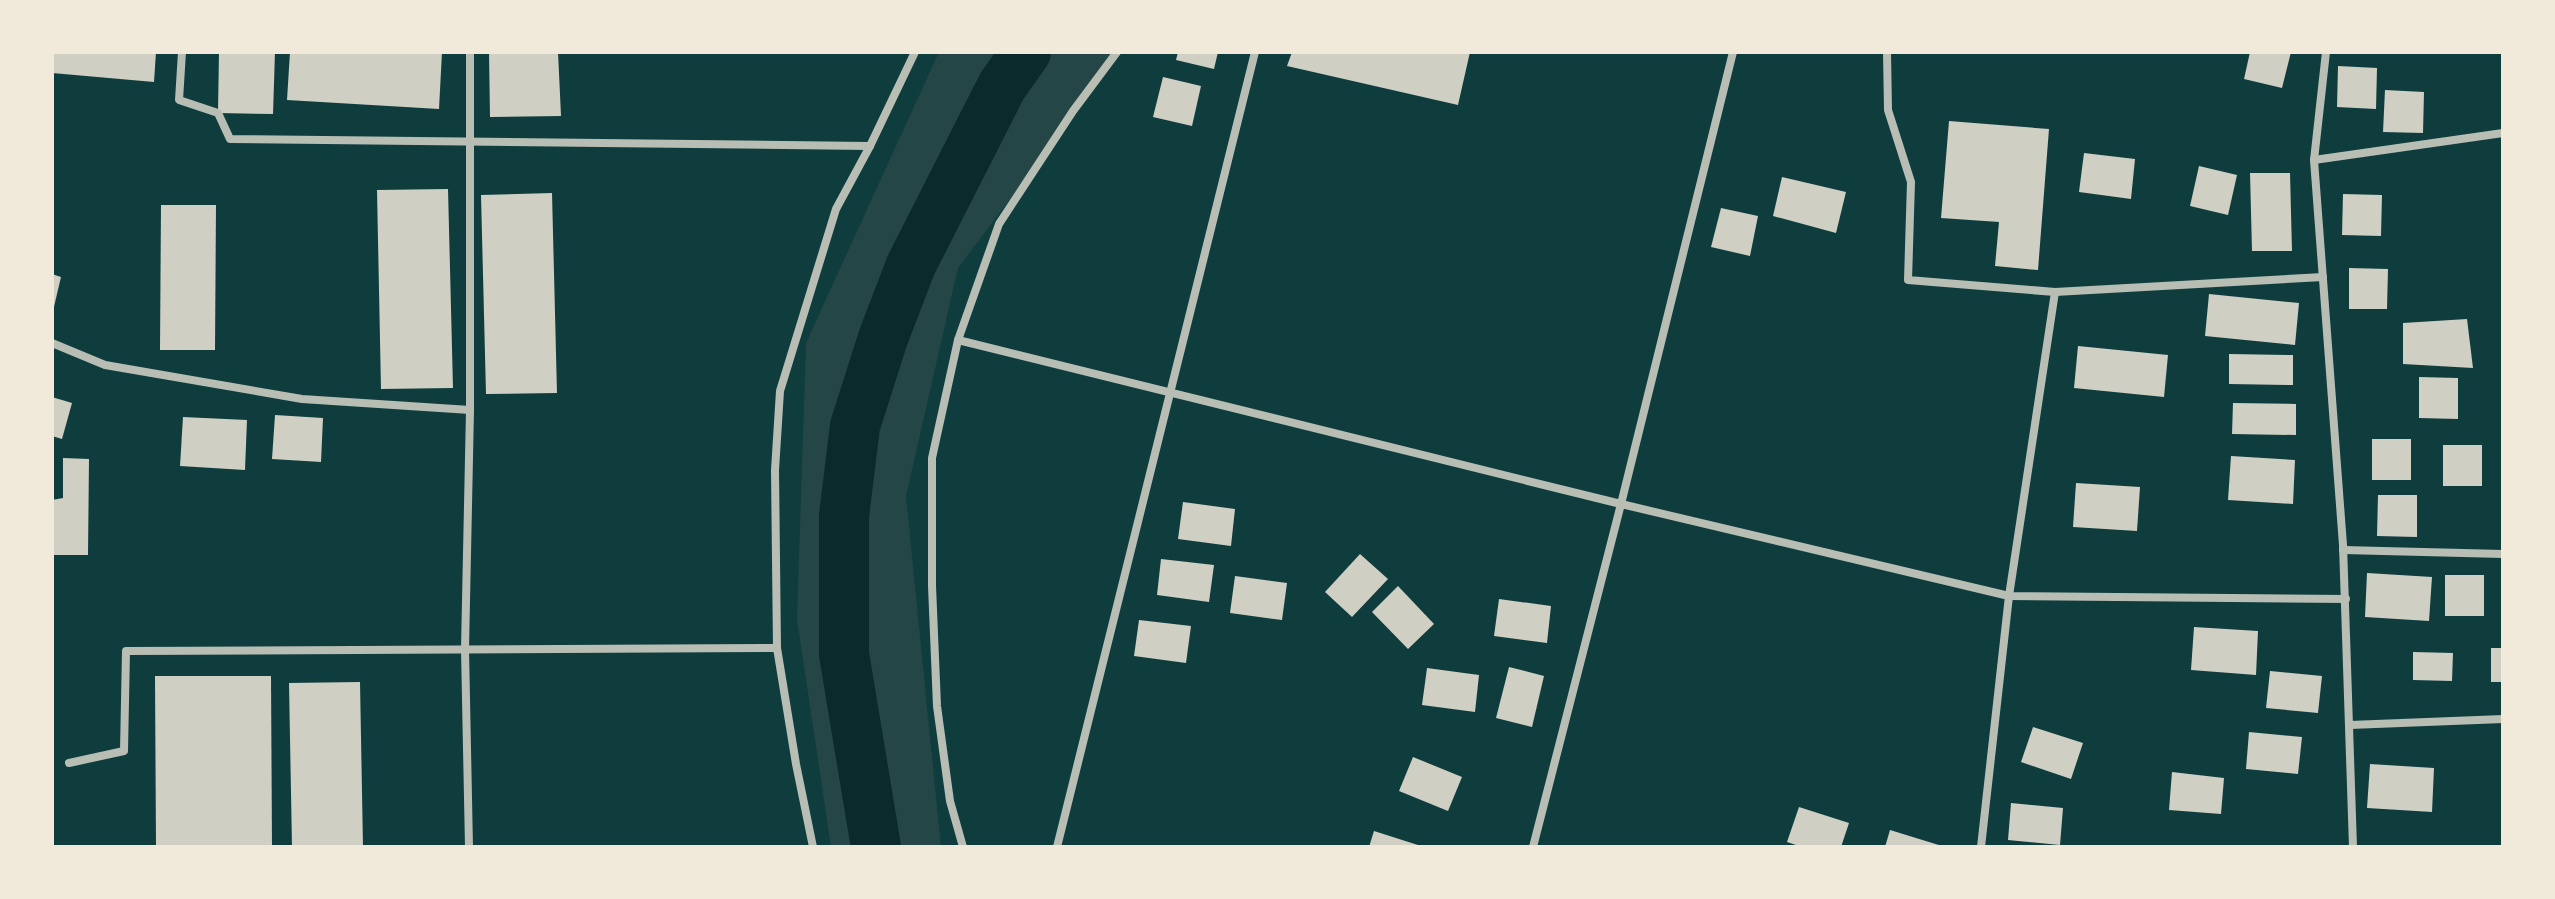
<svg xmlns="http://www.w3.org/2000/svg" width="2555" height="899" viewBox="0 0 2555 899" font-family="'Source Sans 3',sans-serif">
  <rect width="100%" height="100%" fill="#0f3d3e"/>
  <polygon fill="#244646" points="939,52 1121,52 958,268 906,496 941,847 831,847 797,619 806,343"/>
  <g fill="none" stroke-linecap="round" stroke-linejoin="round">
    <polyline stroke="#0a2a2b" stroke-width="50" points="876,847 844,654 844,516 855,426 883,338 911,265 1002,86 1026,52"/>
  </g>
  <g fill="#cfcfc3">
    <polygon points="52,52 156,52 154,82 52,73"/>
    <polygon points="219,52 275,52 273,114 218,113"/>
    <polygon points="290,52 442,52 439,109 287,100"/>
    <polygon points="489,52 558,52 561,116 490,117"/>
    <polygon points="1178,52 1218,52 1214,69 1176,60"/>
    <polygon points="1292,52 1470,52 1458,105 1287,66"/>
    <polygon points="2250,52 2291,52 2282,88 2244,79"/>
    <polygon points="2338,66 2377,68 2376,109 2337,107"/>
    <polygon points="1163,77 1201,86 1192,126 1153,117"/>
    <polygon points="2385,90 2424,92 2423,133 2383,132"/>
    <polygon points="1949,121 2049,129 2038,270 1995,266 1999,222 1941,218"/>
    <polygon points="2084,153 2135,159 2131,199 2079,192"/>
    <polygon points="2199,166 2237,175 2228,215 2190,206"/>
    <polygon points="2250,173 2290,173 2292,251 2252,251"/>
    <polygon points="1782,177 1846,192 1836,233 1773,216"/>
    <polygon points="448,189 453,388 381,389 377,190"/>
    <polygon points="552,193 557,393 486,394 481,195"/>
    <polygon points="2343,194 2382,195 2381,236 2342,235"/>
    <polygon points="161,205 216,205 215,350 160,350"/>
    <polygon points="1721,208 1758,216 1750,256 1711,247"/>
    <polygon points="2349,268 2388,269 2387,309 2349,309"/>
    <polygon points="52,274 61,277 53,311 52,311"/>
    <polygon points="2209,294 2299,303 2295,345 2205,336"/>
    <polygon points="2467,319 2473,368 2403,364 2403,323"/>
    <polygon points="2078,346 2168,355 2164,397 2074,388"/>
    <polygon points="2229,354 2293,355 2293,385 2229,384"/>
    <polygon points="2419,377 2458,378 2458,419 2419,418"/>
    <polygon points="52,397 72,403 62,439 52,436"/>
    <polygon points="2233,403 2296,404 2296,435 2232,434"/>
    <polygon points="275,415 323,418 321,462 272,459"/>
    <polygon points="183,417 247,420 245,470 180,466"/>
    <rect x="2372" y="439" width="39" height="41"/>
    <rect x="2443" y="445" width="39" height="41"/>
    <polygon points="2231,456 2295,460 2293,504 2228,500"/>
    <polygon points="63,458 89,459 88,555 52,555 52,500 63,498"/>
    <polygon points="2076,483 2140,487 2137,531 2073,527"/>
    <polygon points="2378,495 2417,495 2417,537 2377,536"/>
    <polygon points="1183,502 1235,509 1231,546 1178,539"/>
    <polygon points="1360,554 1388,579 1352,617 1325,592"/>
    <polygon points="1161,559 1214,565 1209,602 1157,595"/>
    <polygon points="2367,573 2432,577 2429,621 2365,617"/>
    <rect x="2445" y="575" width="39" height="41"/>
    <polygon points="1235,576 1287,583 1282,620 1230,613"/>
    <polygon points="1398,586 1434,624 1408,649 1372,612"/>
    <polygon points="1499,599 1551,606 1547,643 1494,636"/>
    <polygon points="1139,620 1191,626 1186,663 1134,656"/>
    <polygon points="2194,627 2258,631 2256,675 2191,670"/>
    <rect x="2491" y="648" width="12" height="34"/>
    <polygon points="2413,652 2453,653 2452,681 2413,680"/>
    <polygon points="1509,667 1544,676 1532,727 1496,718"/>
    <polygon points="1427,668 1479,675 1475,712 1422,705"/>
    <polygon points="2270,671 2322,676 2318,713 2266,708"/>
    <polygon points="155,676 271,676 272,847 156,847"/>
    <polygon points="360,682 363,847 292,847 289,683"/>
    <polygon points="2033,727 2083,743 2071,779 2021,762"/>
    <polygon points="2249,732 2302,737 2298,774 2246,769"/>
    <polygon points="1413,757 1462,777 1448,811 1399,791"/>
    <polygon points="2370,764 2434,768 2432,812 2367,808"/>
    <polygon points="2172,772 2224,778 2221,814 2169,810"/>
    <polygon points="2011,803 2063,808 2060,845 2008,840"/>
    <polygon points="1799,807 1849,823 1841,847 1802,847 1787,842"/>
    <polygon points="1890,830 1942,846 1942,847 1885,847"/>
    <polygon points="1374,831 1421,846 1421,847 1369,847"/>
  </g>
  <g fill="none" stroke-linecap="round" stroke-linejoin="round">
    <g stroke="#b8beb3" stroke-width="8">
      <polyline points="182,52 179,100 218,113 230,139 870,146"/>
      <polyline points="1887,52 1888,110 1911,182 1908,280 2055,292 2009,596 1981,847"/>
      <polyline points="2326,52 2314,160 2343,545 2353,847"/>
      <polyline points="2314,160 2503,133"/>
      <polyline points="2055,292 2323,277"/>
      <polyline points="958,340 1621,504 2009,596 2346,599"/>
      <polyline points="52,343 105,365 302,399 470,410"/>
      <polyline points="2343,550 2503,554"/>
      <polyline points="2350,725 2503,719"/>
      <polyline points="69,763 124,751 126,651 777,648"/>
      <polyline points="469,847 465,649 470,410 470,52"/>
      <polyline points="813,847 796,764 777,648 775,470 780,391 836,209 870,146 915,52"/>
      <polyline points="963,847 950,801 937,706 932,586 932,458 958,340 999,224 1073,111 1117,52"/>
      <polyline points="1057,847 1255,52"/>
      <polyline points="1533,847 1621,504 1733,52"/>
    </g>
  </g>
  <rect width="2555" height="899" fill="none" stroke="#f1e9da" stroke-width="108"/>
</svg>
